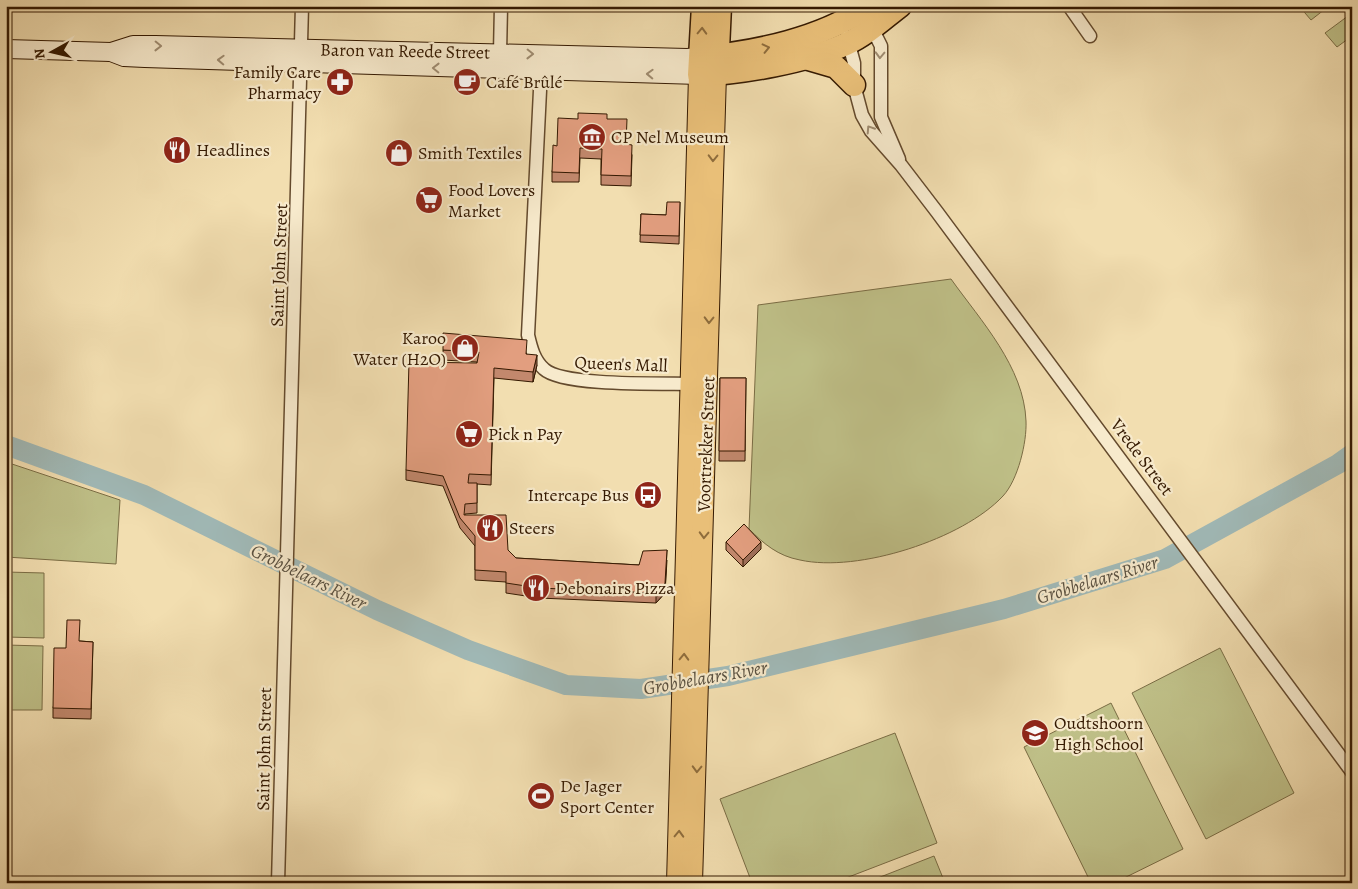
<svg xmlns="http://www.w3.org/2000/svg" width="1358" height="889" viewBox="0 0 1358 889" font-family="Alegreya,serif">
  <rect width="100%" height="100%" fill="#f2deb0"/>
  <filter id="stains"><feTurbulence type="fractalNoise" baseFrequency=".004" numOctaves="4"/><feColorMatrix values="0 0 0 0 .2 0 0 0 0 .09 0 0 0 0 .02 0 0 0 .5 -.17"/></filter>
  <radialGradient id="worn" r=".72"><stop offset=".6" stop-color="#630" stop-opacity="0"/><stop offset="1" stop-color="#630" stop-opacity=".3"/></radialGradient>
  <g fill="#bfc088" stroke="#7a6c44">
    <polygon points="1299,6 1329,6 1311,20"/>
    <polygon points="1352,13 1352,36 1337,47 1325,33"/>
    <path d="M951 279C981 321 1024 367 1026 421 1027 442 1018 480 1003 496 963 539 858 573 800 560 778 556 764 544 749 529L758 305Z"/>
    <polygon points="6,462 120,500 116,564 6,557"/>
    <polygon points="6,572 44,573 44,638 6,637"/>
    <polygon points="6,645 43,646 42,710 6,710"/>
    <polygon points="1220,648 1294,793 1206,839 1132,693"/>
    <polygon points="1111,703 1183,849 1114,883 1091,883 1024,747"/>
    <polygon points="895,733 937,843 833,883 752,883 720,799"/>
    <polygon points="934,856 945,883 865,883"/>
  </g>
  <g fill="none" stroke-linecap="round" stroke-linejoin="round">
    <polyline stroke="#a0b9b7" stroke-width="20" points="6,445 144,495 377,610 468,650 566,685 641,689 728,676 1004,609 1165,559 1338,464 1352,454"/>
    <g stroke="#644a2d" stroke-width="15">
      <g id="street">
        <polyline points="1069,6 1090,36"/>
        <polyline points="870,24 881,46 881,117 899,159"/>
        <polyline points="847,37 854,63 854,85 862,115 871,131 901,165 937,212 1352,772"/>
        <polyline points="500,53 501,6"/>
        <path d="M541 70 528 335C531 348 534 360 544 369 563 387 668 383 698 384"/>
        <polyline points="278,883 302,6"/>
      </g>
    </g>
    <g stroke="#341901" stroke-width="20">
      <g id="secondary">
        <polyline points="6,49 111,52 124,57 145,58 699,75"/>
        <polyline points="111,52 133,45 155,45 687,58 701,57"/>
      </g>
    </g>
    <g stroke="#341901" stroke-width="22">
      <g id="primary">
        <polyline points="677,883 699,75"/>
        <polyline points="692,883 716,74"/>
      </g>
    </g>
    <g stroke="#341901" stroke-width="25">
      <g id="highway">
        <path d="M703 6 699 75C742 73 807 62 846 44 866 35 883 19 900 6"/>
        <path d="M701 57C754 53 824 38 868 6"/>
        <polyline points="805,58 836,67 854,85"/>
        <polyline points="717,71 720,6"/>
      </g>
    </g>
    <use href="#street" stroke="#f7eacc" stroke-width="12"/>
    <use href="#secondary" stroke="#f7eacc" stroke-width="18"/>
    <use href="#primary" stroke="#e9bf78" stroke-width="20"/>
    <use href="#highway" stroke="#e9bf78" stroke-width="22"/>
  </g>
  <g fill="#c2886d" stroke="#341901">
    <polygon points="607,119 627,144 632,155 631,186 601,185 601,159 580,158 579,182 552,182 552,172 557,146"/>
    <polygon points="680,202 679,244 640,242 641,214 666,215"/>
    <polygon points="443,350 527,354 537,365 533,382 494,378 491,485 477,484 477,513 465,514 465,515 508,550 516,558 639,565 667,560 665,593 656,603 539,598 506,593 506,582 475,580 475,546 460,528 443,486 406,480 406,470 477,363 477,362 443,360"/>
    <polygon points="720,378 746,378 745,461 719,461"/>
    <polygon points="726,542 761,549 743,567 726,550"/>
    <polygon points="80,641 93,642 91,719 53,718 53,708 66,648"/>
  </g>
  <g fill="#9e6f59" stroke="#341901">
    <polygon points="537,355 537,365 533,382 533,372"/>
    <polygon points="761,542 761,549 743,567 743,560"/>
    <polygon points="667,550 665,593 656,603 656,593"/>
  </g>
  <g fill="#e29e7f" stroke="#341901">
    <polygon points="578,113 607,114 607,119 627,119 626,144 632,145 631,176 601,175 602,149 580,148 579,173 552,172 553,145 557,146 558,118 578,119"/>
    <polygon points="667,202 680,202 679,236 640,235 641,214 666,215"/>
    <polygon points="443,333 527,340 526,354 537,355 533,372 494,368 491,475 469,474 468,483 477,483 477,503 465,504 464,515 506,515 508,550 516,558 639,565 643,551 667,550 665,583 656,593 539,588 506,583 506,572 475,570 475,536 460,518 443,476 406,470 409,362 477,363 479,352 443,350"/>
    <polygon points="720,378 746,378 745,451 719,451"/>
    <polygon points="744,524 761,542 743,560 726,542"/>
    <polygon points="67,620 80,620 79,641 93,642 91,709 53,708 54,648 66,648"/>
  </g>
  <defs><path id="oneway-chevron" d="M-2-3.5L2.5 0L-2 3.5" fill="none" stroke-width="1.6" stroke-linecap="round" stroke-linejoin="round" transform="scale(1.25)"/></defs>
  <g stroke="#8e6c3c">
    <use href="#oneway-chevron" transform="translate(702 31) rotate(-88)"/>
    <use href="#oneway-chevron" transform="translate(766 48) rotate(-13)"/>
    <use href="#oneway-chevron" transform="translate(713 158) rotate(91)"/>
    <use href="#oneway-chevron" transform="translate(709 320) rotate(91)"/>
    <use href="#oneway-chevron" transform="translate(704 535) rotate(92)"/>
    <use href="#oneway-chevron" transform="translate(684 657) rotate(-88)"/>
    <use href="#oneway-chevron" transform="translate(697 769) rotate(92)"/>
    <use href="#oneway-chevron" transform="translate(679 834) rotate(-88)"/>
  </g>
  <g stroke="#9f8c71">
    <use href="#oneway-chevron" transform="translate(158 46) rotate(1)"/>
    <use href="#oneway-chevron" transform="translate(530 54) rotate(1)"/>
    <use href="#oneway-chevron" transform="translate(880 55) rotate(92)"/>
    <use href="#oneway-chevron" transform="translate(221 60) rotate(-178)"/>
    <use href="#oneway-chevron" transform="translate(436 68) rotate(-179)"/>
    <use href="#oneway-chevron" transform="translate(650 74) rotate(-178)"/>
    <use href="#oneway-chevron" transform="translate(870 129) rotate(-123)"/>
  </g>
  <defs>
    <g id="pharmacy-disc" transform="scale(1.4375)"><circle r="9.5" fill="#8f2418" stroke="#f7eacc"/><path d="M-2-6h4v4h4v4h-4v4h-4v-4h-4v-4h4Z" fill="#fff"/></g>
    <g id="cafe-disc" transform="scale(1.4375)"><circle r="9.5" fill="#8f2418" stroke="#f7eacc"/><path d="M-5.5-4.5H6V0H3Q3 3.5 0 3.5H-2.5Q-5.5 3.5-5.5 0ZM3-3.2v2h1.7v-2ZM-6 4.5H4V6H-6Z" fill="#fff"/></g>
    <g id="museum-disc" transform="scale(1.4375)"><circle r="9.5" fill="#8f2418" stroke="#f7eacc"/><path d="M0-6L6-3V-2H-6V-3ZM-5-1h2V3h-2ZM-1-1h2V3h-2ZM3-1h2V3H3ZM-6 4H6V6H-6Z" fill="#fff"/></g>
    <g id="restaurant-disc" transform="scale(1.4375)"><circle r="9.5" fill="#8f2418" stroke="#f7eacc"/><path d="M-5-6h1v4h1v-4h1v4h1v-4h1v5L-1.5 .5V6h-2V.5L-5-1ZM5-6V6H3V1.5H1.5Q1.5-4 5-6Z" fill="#fff"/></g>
    <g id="shop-disc" transform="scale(1.4375)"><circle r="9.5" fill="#8f2418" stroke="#f7eacc"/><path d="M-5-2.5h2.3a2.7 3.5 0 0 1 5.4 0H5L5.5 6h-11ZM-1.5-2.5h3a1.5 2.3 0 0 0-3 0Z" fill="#fff"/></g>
    <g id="supermarket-disc" transform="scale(1.4375)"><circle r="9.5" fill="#8f2418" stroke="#f7eacc"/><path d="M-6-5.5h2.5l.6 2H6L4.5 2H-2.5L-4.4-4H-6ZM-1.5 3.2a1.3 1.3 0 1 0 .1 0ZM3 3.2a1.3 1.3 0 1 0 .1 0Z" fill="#fff"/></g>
    <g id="bus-disc" transform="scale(1.4375)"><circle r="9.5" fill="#8f2418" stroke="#f7eacc"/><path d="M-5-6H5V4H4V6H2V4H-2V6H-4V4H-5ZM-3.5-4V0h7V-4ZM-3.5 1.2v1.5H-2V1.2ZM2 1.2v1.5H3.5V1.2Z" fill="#fff"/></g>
    <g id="school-disc" transform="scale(1.4375)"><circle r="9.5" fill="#8f2418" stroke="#f7eacc"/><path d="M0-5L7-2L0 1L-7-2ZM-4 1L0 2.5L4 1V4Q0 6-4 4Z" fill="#fff"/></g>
    <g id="stadium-disc" transform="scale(1.4375)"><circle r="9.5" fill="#8f2418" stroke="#f7eacc"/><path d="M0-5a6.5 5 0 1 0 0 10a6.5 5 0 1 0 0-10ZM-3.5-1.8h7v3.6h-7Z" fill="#fff"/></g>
  </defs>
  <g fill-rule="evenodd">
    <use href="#pharmacy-disc" x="340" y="82"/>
    <use href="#cafe-disc" x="467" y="82"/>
    <use href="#museum-disc" x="592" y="137"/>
    <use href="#restaurant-disc" x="177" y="150"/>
    <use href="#shop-disc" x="399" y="153"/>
    <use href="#supermarket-disc" x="429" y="200"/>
    <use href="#shop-disc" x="465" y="348"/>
    <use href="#supermarket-disc" x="469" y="434"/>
    <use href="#bus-disc" x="648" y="495"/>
    <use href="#restaurant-disc" x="490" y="528"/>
    <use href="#restaurant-disc" x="536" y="588"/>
    <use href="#school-disc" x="1035" y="733"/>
    <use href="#stadium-disc" x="541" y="796"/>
  </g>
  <g text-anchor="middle" stroke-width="4.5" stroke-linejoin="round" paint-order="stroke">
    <g font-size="18" fill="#341901" stroke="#f7eacc">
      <text transform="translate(405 51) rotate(1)" y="6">Baron van Reede Street</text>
      <text transform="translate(279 265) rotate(-88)" y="6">Saint John Street</text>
      <text transform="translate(621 364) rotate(2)" y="6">Queen's Mall</text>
      <text transform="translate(706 444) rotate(-88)" y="6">Voortrekker Street</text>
      <text transform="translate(1142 457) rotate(53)" y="6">Vrede Street</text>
      <text transform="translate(264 749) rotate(-89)" y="6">Saint John Street</text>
    </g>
    <g font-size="18" fill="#341901" stroke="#f7eacc" text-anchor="start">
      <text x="321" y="78" text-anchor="end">Family Care<tspan x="321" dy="21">Pharmacy</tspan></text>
      <text x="486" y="88">Café Brûlé</text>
      <text x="611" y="143">CP Nel Museum</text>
      <text x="196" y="156">Headlines</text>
      <text x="418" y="159">Smith Textiles</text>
      <text x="448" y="196">Food Lovers<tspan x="448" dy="21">Market</tspan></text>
      <text x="446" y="344" text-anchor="end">Karoo<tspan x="446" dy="21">Water (H2O)</tspan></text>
      <text x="488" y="440">Pick n Pay</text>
      <text x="629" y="501" text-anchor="end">Intercape Bus</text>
      <text x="509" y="534">Steers</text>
      <text x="555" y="594">Debonairs Pizza</text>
      <text x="1054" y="729">Oudtshoorn<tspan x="1054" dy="21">High School</tspan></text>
      <text x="560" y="792">De Jager<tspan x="560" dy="21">Sport Center</tspan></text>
    </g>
    <g font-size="19" font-style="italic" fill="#5a5141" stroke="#f7eacc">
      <text transform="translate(309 576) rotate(26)" y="7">Grobbelaars River</text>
      <text transform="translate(1097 579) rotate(-17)" y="7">Grobbelaars River</text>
      <text transform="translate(705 677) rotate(-10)" y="7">Grobbelaars River</text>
    </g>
  </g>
  <rect width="1358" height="889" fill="none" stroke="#f2deb0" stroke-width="25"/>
  <rect x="8" y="8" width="1343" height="874" fill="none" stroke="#341901" stroke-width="2.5"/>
  <rect x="12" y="12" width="1333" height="864" fill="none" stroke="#341901"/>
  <g transform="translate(52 52) rotate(262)" stroke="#f7eacc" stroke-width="4" paint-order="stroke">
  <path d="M0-4L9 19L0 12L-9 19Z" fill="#341901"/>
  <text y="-8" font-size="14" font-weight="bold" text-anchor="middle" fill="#341901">N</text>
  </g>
  <rect width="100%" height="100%" filter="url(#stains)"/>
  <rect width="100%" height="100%" fill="url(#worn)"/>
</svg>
